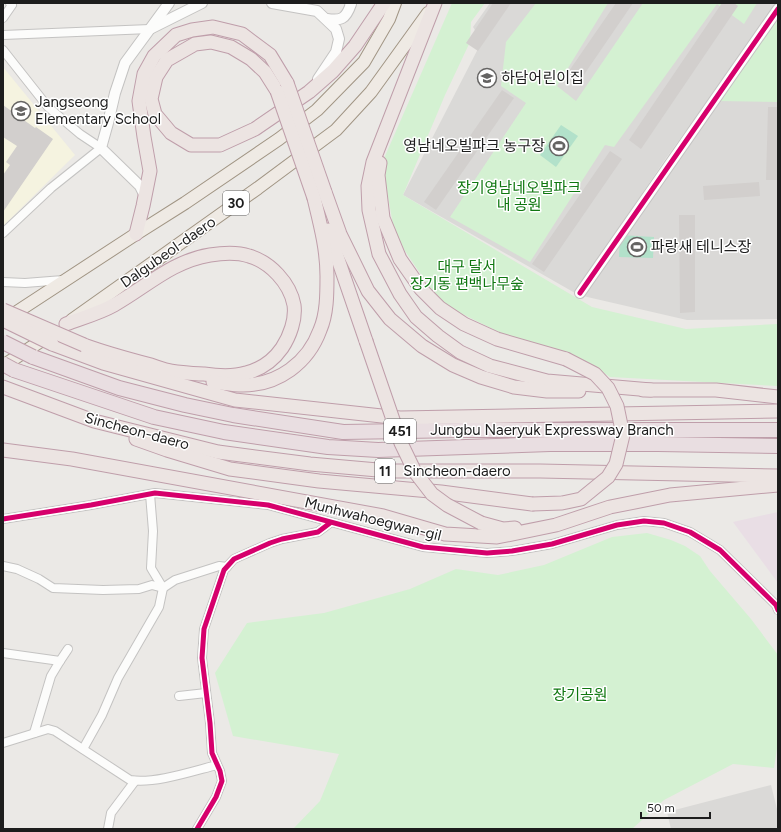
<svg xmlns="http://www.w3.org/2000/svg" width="781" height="832" viewBox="0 0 781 832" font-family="Figtree,'Noto Sans KR',sans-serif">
  <rect width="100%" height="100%" fill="#ebe9e6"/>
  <g fill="#dad9d7">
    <polygon points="490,3 778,3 664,161 575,293 403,195 482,41 473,27"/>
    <polygon points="778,15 778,319 687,320 583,296"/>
    <polygon points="771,785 778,813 778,829 671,829 667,812"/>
  </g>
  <polygon fill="#e9dee5" points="778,512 778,583 733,522"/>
  <polygon fill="#f5f3e0" points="3,67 75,155 3,226"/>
  <g fill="#d4f1d2">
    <polygon points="452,3 485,3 471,22 470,42 445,95 403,195 592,307 686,329 778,324 778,386 610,377 588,362 509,337 440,303 395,236 382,163"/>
    <polygon points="536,3 608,3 557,86 576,101 643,3 757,3 744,24 717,4 614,147 605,145 530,262 450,217 526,103 501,86 506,42"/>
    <polygon points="778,15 778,102 718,101"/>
    <polygon points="647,533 671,540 685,546 700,556 710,571 751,619 778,655 778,742 774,768 733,764 664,800 632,829 293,829 320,801 339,754 233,736 215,673 247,623 324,613 410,589 456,569 498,575 544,565 612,537"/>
  </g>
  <g fill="#b2e1ca">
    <polygon points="561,125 578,136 556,167 540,155"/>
    <polygon points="620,235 654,237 653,258 619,257"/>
  </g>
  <g fill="#d2cfcd">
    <polygon points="493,3 511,3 478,51 466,43"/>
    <polygon points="616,3 633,3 581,79 569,71"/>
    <polygon points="722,3 734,3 738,6 641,149 629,140"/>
    <polygon points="502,90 514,98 436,210 424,202"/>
    <polygon points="3,105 35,128 36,127 53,139 3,212 3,175 10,165 6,162 17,146 3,137"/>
    <polygon points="768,107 778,107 778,180 766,180"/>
    <polygon points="610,151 622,159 544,272 532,264"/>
    <polygon points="759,182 760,196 704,200 703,186"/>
    <polygon points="679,215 695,215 695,312 680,313"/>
  </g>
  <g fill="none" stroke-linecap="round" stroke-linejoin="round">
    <g stroke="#c4c3c2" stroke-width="10">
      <g id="minor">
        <polyline points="3,18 12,5 10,3"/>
        <polyline points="3,35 150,29"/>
        <polyline points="3,50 48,107 80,134 101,148 51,188 3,233"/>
        <polyline points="3,282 25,283 63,280"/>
        <polyline points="3,519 91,505 155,493 268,505 423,547 487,553 512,551 552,544 617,525 644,521 664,523 690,532 720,550 776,605 778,610"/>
        <polyline points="3,566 17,569 39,579 53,588 103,590 139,589 152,585 163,588 175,580 219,566 227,567"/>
        <polyline points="3,653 60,661"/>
        <polyline points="179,696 206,693"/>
        <polyline points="34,733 51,676 60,661 68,649"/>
        <path d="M3 743 48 729 55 731 130 780C155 784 193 771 217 765"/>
        <polyline points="83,749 102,715 118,678 159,607 163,588 151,568 153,531 150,494"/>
        <polyline points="108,829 111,813 135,781"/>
        <polyline points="197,829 216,797 222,781 220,771 212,753 210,723 202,658 204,629 224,570 234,559 270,543 282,539 318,532 330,523"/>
      </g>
    </g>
    <g stroke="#c4c3c2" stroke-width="12">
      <g id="tertiary">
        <polyline points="272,3 317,11 336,29 339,39 336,52 318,79"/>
        <path d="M327 19C341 21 346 19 351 4L350 3"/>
        <polyline points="152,28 202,3"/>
        <polyline points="145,196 140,186 101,148 108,123 115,93 125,63 169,3"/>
        <polyline points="580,293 778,9"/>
      </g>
    </g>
    <g stroke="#a19584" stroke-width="14">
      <g id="primary">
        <polyline points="6,319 136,234 185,203 279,139 317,110 364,62 389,19 395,3"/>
        <polyline points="72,320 258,188 336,130 371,92 428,13"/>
        <polyline points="3,366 50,335"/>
      </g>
    </g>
    <g stroke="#bf9eaa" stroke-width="15">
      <g id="trunk">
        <polyline points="435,3 373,162 368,186 369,210 379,254 400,294 416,317 438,336 460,352 490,366 547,381 651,390"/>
        <polyline points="277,91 265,72 251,59 231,47 211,42 195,44 167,60 156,77 151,99 155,114 171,133 191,145 220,145 255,129 309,92 333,71 355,46 384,3"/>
        <polyline points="380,163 378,175 383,218 400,259 421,289 440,308 464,324 497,339 566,359"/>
        <polyline points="325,192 340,234 368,291 390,319 422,346 453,365 481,377 514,387 547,391 579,391"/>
        <polyline points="328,230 366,341"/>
        <polyline points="136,234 143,206 150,171 144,137 139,101 144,74 154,56 176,35 192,30 213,27 242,34 270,55 287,83"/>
        <path d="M66 324C82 318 100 313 114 305 146 287 172 261 210 255 222 253 237 252 249 256 270 262 290 283 294 305 296 319 290 336 282 348 273 361 262 369 246 373 233 377 218 376 204 374 195 374 186 373 177 372 168 371 159 368 151 365 128 359 106 353 84 345"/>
        <polyline points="52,344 103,363 235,400 400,418 778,411"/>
        <path d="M213 382C223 383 233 385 243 385 278 385 308 363 320 330 327 314 327 294 327 276 327 249 320 223 314 198"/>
        <polyline points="3,387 94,421 218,452 310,464 389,471 540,471 778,476"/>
        <polyline points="643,390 716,390 778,397"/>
        <polyline points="136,439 167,450 230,469 319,481 441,492 532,504"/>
        <polyline points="3,450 72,459 383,516 445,534 497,537 556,525 610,507 670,495 778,485"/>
        <polyline points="481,523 503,529 515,528"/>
      </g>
    </g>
    <g stroke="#bf9eaa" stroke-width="16">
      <g id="motorway">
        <polyline points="33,357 119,388 185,405 233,415 343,432 466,430 778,430"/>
        <polyline points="14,370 154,417 224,432 328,447 378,450 550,444 658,444 778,446"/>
      </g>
    </g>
    <use href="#minor" stroke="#fcfcfb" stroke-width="8"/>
    <use href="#tertiary" stroke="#fcfcfb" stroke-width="10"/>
    <use href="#primary" stroke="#efeae4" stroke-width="12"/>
    <use href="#trunk" stroke="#ece4e2" stroke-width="13"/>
    <use href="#motorway" stroke="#e9dee1" stroke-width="14"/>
    <g stroke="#bf9eaa" stroke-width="15" stroke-linecap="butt">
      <g id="trunk-bridge">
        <polyline points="287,83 325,192"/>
        <polyline points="277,91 314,198"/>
        <polyline points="3,310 84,345"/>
        <polyline points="3,320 52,344"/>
        <polyline points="366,341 401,443 415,472 432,494 447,505 481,523"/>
        <polyline points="532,504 562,503 581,499 608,477 616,464 623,435 617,406 608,388 595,374 566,359"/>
      </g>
    </g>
    <g stroke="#bf9eaa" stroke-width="16" stroke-linecap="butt">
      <g id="motorway-bridge">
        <polyline points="3,342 33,357"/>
        <polyline points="3,364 14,370"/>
      </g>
    </g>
    <use href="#trunk-bridge" stroke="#ece4e2" stroke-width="13"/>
    <use href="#motorway-bridge" stroke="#e9dee1" stroke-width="14"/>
    <g stroke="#fff" stroke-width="8">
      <g id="cycleway">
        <polyline points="580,293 778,9"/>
        <polyline points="3,519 91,505 155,493 268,505 423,547 487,553 512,551 552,544 617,525 644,521 664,523 690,532 720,550 776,605 778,610"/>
        <polyline points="197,829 216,797 222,781 220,771 212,753 210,723 202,658 204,629 224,570 234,559 270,543 282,539 318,532 330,523"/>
      </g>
    </g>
    <use href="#cycleway" stroke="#d6006c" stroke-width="5"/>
  </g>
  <defs>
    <g id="school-ring" transform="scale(1)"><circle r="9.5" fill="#fff" stroke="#656463" stroke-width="1.5"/><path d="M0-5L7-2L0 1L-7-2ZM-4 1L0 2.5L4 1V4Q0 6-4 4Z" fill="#656463"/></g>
    <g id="stadium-ring" transform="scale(1)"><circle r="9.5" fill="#fff" stroke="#656463" stroke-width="1.5"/><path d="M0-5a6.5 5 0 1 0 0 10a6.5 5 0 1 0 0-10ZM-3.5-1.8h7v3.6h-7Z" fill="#656463"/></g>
  </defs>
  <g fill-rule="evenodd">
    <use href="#school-ring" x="487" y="78"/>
    <use href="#school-ring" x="21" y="111"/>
    <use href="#stadium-ring" x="559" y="146"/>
    <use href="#stadium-ring" x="637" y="247"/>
  </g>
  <g text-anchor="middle" stroke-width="3" stroke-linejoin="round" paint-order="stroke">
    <g fill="#fff" stroke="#616161" stroke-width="1">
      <rect x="223" y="191" width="26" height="24" rx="3"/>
      <rect x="384" y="419" width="32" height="24" rx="3"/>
      <rect x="375" y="459" width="20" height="24" rx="3"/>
    </g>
    <g font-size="14" font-weight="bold" fill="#1d1d1d">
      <text x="236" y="208">30</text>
      <text x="400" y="436">451</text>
      <text x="385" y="476">11</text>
    </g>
    <g font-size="15" fill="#1d1d1d" stroke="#fff" text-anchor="start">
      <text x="501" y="83">하담어린이집</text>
      <text x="35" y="107">Jangseong<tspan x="35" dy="17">Elementary School</tspan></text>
      <text x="545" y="151" text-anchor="end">영남네오빌파크 농구장</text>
      <text x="651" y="252">파랑새 테니스장</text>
    </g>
    <g font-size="15" fill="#0f7710" stroke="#fff">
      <text x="519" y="193">장기영남네오빌파크<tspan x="519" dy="17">내 공원</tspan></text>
      <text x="467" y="272">대구 달서<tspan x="467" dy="17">장기동 편백나무숲</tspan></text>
      <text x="580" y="700">장기공원</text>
    </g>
    <g font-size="15" fill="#1d1d1d" stroke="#fff">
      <text transform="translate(168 252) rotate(-35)" y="5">Dalgubeol-daero</text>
      <text x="552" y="435">Jungbu Naeryuk Expressway Branch</text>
      <text transform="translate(137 431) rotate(15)" y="5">Sincheon-daero</text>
      <text x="457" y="476">Sincheon-daero</text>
      <text transform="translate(373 519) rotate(14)" y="5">Munhwahoegwan-gil</text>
    </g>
  </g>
  <rect width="781" height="832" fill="none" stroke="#1d1d1d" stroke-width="8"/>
  <path d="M641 812v6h69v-6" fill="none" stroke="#1d1d1d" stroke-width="2"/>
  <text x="647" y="812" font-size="12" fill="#1d1d1d" stroke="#ffffff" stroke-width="3" paint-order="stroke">50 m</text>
</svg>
